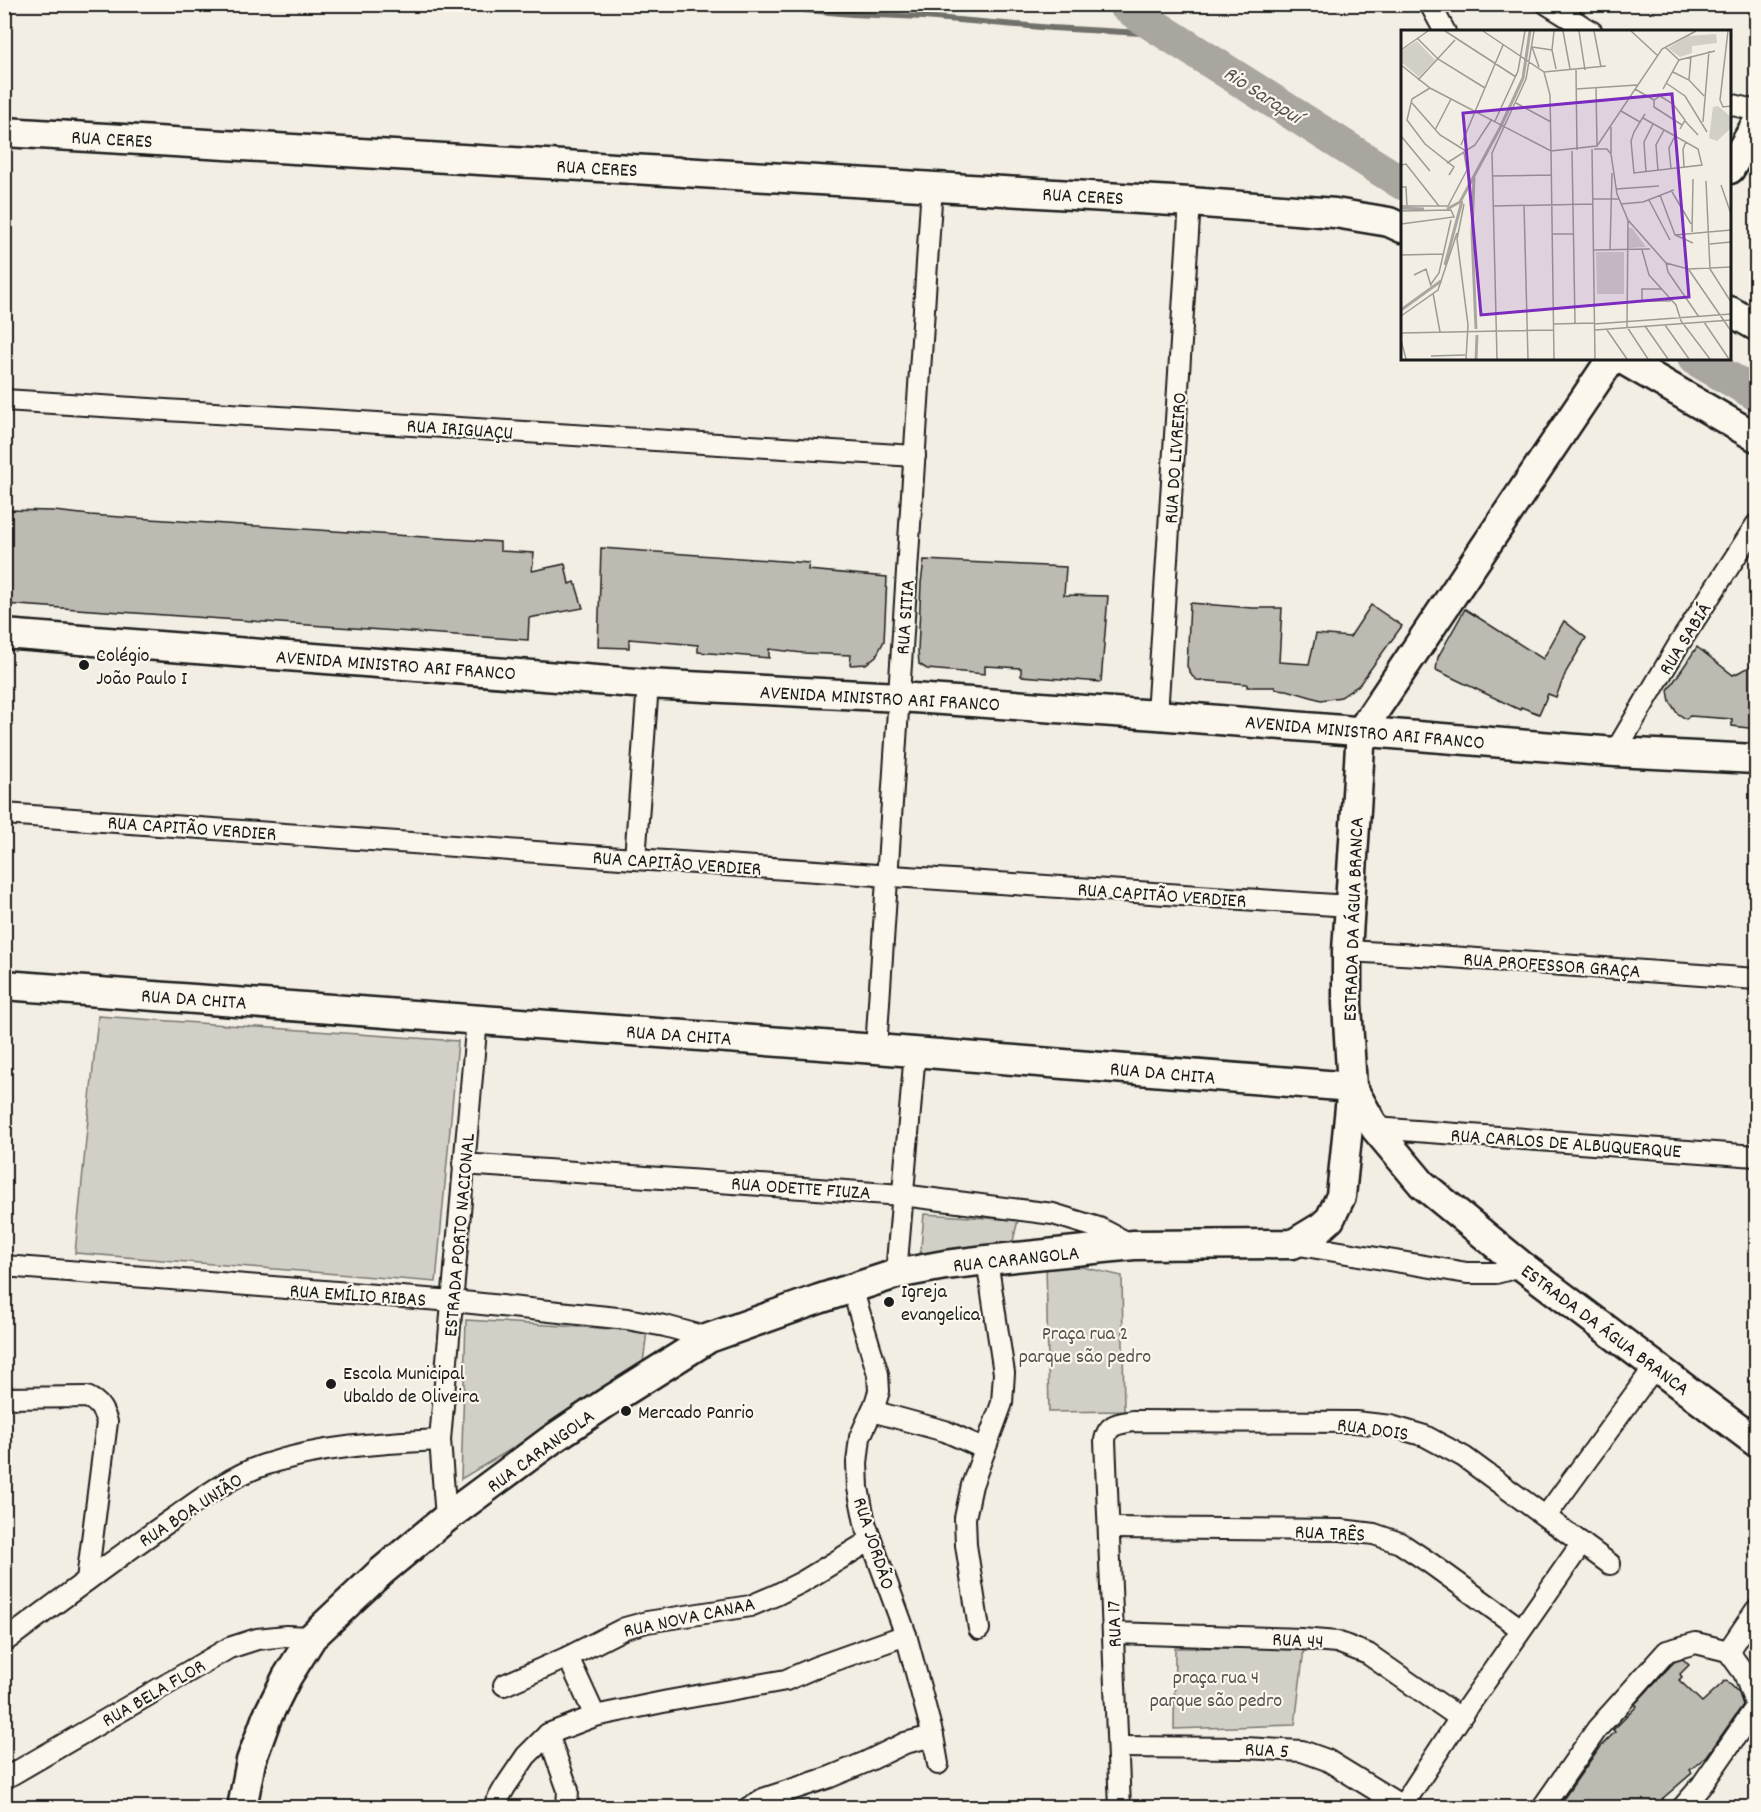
<svg xmlns="http://www.w3.org/2000/svg" width="1761" height="1812" viewBox="0 0 1761 1812" font-family="Dekko,sans-serif">
  <rect width="100%" height="100%" fill="#f2eee4"/>
  <filter id="ink" filterUnits="userSpaceOnUse"><feTurbulence type="fractalNoise" baseFrequency=".0167" numOctaves="2"/><feDisplacementMap in="SourceGraphic" scale="12" xChannelSelector="R" yChannelSelector="G"/><feConvolveMatrix kernelMatrix="1 2 1 2 8 2 1 2 1" color-interpolation-filters="sRGB"/></filter>
  <g filter="url(#ink)">
    <g fill="#d2cfc6" stroke="#777671" stroke-width="1.5">
      <polygon points="98,1016 458,1041 436,1282 75,1253"/>
      <polygon points="924,1214 1018,1220 1013,1241 920,1258"/>
      <polygon points="1046,1262 1060,1262 1122,1276 1124,1411 1049,1412"/>
      <polygon points="466,1320 647,1331 642,1371 461,1479"/>
      <polygon points="1175,1648 1304,1648 1295,1725 1174,1729"/>
    </g>
    <g fill="none" stroke-linecap="round" stroke-linejoin="round">
      <polyline stroke="#716f6b" stroke-width="6" points="785,4 806,10 852,14 924,17 1052,28 1142,33 1194,50"/>
      <g stroke="#a9a6a0" stroke-width="34">
        <polyline points="1124,4 1141,17 1402,183"/>
        <polyline points="1694,358 1756,394"/>
      </g>
    </g>
    <g fill="#bdbab1" stroke="#1c1c1c" stroke-width="1.5">
      <polygon points="4,510 54,511 90,515 500,542 500,551 534,553 532,571 565,564 569,584 575,582 583,608 529,618 528,640 4,604"/>
      <polygon points="601,548 809,563 808,570 887,577 884,641 876,656 866,664 850,665 851,655 803,653 769,649 769,658 698,652 698,645 629,639 629,648 598,647"/>
      <polygon points="924,560 1066,567 1064,595 1108,596 1101,682 1021,676 1021,668 985,666 985,674 927,669 919,664 918,651 921,583"/>
      <polygon points="1190,603 1252,608 1282,608 1279,662 1309,664 1316,634 1350,637 1371,605 1402,626 1359,685 1341,697 1321,700 1287,690 1275,689 1275,687 1247,687 1247,684 1197,680 1192,676 1187,666"/>
      <polygon points="1465,609 1543,659 1564,621 1586,638 1566,672 1556,697 1548,694 1539,714 1521,707 1520,710 1436,670 1438,657"/>
      <polygon points="1697,647 1733,675 1756,664 1756,729 1732,726 1732,719 1690,716 1686,719 1677,713 1670,702 1668,690"/>
      <polygon points="1683,1659 1689,1665 1680,1674 1682,1677 1679,1680 1702,1702 1726,1680 1739,1693 1743,1705 1707,1756 1690,1770 1692,1773 1662,1799 1664,1801 1656,1808 1557,1808 1599,1748 1615,1732 1613,1730 1637,1706 1635,1704 1674,1662"/>
    </g>
    <g fill="none" stroke-linecap="round" stroke-linejoin="round">
      <g stroke="#1c1c1c" stroke-width="24">
        <g id="street">
          <polyline points="1430,4 1445,32"/>
          <polyline points="1547,4 1592,32"/>
          <polyline points="1730,104 1756,111"/>
          <polyline points="4,400 915,456"/>
          <polyline points="1157,715 1190,202"/>
          <polyline points="1615,752 1679,644 1756,525"/>
          <polyline points="4,814 635,859 1349,906"/>
          <polyline points="635,859 648,684"/>
          <polyline points="1347,951 1437,956 1756,979"/>
          <polyline points="876,1049 932,186"/>
          <polyline points="1375,1128 1756,1156"/>
          <polyline points="463,1164 902,1195 1053,1214 1099,1228 1130,1244"/>
          <polyline points="1293,1244 1467,1273 1496,1273 1522,1266"/>
          <polyline points="4,1266 453,1301 627,1319 665,1326 709,1338"/>
          <polyline points="896,1274 915,1052"/>
          <polyline points="852,1288 878,1374 879,1391 875,1404 860,1437 857,1463 858,1488 865,1523 906,1635 933,1736 938,1764"/>
          <path d="M4 1398 87 1397C99 1402 103 1410 107 1422L87 1580"/>
          <polyline points="872,1411 945,1431 985,1449"/>
          <polyline points="1546,1516 1656,1365"/>
          <polyline points="446,1518 440,1440 477,1019"/>
          <polyline points="1109,1528 1341,1530 1374,1534 1400,1543 1430,1563 1521,1629"/>
          <polyline points="1756,1610 1728,1651 1744,1673 1756,1706"/>
          <polyline points="979,1629 966,1545 965,1518 972,1485 1002,1403 1004,1373 987,1260"/>
          <polyline points="1113,1633 1301,1639 1337,1642 1368,1654 1460,1718"/>
          <path d="M4 1642C60 1600 116 1558 174 1518 202 1498 231 1476 264 1465 321 1446 380 1443 440 1440"/>
          <polyline points="568,1657 595,1716"/>
          <polyline points="504,1685 568,1657 625,1628 647,1622 750,1606 776,1595 802,1582 871,1540"/>
          <polyline points="548,1734 568,1790 567,1808"/>
          <polyline points="1118,1747 1244,1748 1302,1751 1327,1760 1402,1806"/>
          <polyline points="4,1779 229,1648 257,1639 286,1636 312,1637"/>
          <polyline points="493,1808 505,1787 526,1756 548,1734 595,1716 668,1701 786,1680 816,1667 906,1635"/>
          <polyline points="748,1808 763,1799 830,1777 866,1762 905,1743 933,1736"/>
          <path d="M1120 1808 1105 1440C1108 1423 1119 1424 1133 1421L1355 1422 1391 1426 1425 1436 1464 1457 1610 1564"/>
          <polyline points="1401,1808 1460,1718 1582,1543"/>
          <polyline points="1542,1808 1597,1729 1667,1651 1696,1643 1728,1651"/>
          <polyline points="1682,1808 1701,1786 1756,1707"/>
        </g>
      </g>
      <g stroke="#1c1c1c" stroke-width="33">
        <g id="secondary">
          <polyline points="4,132 1190,202 1335,213 1389,222 1402,228"/>
          <polyline points="1730,169 1756,125"/>
          <polyline points="1730,311 1756,326"/>
          <polyline points="1612,358 1361,731 1347,951 1347,1004 1352,1087 1375,1128 1422,1184 1522,1266 1756,1442"/>
          <polyline points="1620,358 1756,437"/>
          <polyline points="4,634 648,684 899,697 1157,715 1615,752 1756,759"/>
          <polyline points="4,985 876,1049 1352,1087"/>
          <polyline points="242,1808 251,1761 267,1717 287,1677 312,1637 381,1572 446,1518 551,1440 606,1403 709,1338 819,1299 896,1274 945,1265 987,1260 1134,1245 1293,1244 1321,1227 1330,1219 1341,1196 1352,1087"/>
        </g>
      </g>
      <use href="#street" stroke="#fbf7ec" stroke-width="20"/>
      <use href="#secondary" stroke="#fbf7ec" stroke-width="28"/>
    </g>
  </g>
  <g fill="#1c1c1c" stroke="#fbf7ec" stroke-width="2">
    <circle cx="84" cy="665" r="6"/>
    <circle cx="889" cy="1302" r="6"/>
    <circle cx="331" cy="1384" r="6"/>
    <circle cx="626" cy="1411" r="6"/>
  </g>
  <g text-anchor="middle" stroke-width="4.5" stroke-linejoin="round" paint-order="stroke">
    <g font-size="20" fill="#1c1c1c" stroke="#fbf7ec">
      <text transform="translate(112 138) rotate(3)" y="7">RUA CERES</text>
      <text transform="translate(597 167) rotate(3)" y="7">RUA CERES</text>
      <text transform="translate(1083 195) rotate(3)" y="7">RUA CERES</text>
      <text transform="translate(460 428) rotate(4)" y="7">RUA IRIGUAÇU</text>
      <text transform="translate(1174 458) rotate(-86)" y="7">RUA DO LIVREIRO</text>
      <text transform="translate(904 617) rotate(-86)" y="7">RUA SITIA</text>
      <text transform="translate(1684 638) rotate(-58)" y="7">RUA SABIÁ</text>
      <text transform="translate(396 664) rotate(4)" y="7">AVENIDA MINISTRO ARI FRANCO</text>
      <text transform="translate(880 697) rotate(3)" y="7">AVENIDA MINISTRO ARI FRANCO</text>
      <text transform="translate(1365 731) rotate(5)" y="7">AVENIDA MINISTRO ARI FRANCO</text>
      <text transform="translate(192 827) rotate(4)" y="7">RUA CAPITÃO VERDIER</text>
      <text transform="translate(677 862) rotate(4)" y="7">RUA CAPITÃO VERDIER</text>
      <text transform="translate(1162 894) rotate(4)" y="7">RUA CAPITÃO VERDIER</text>
      <text transform="translate(1352 919) rotate(-88)" y="7">ESTRADA DA ÁGUA BRANCA</text>
      <text transform="translate(1552 964) rotate(4)" y="7">RUA PROFESSOR GRAÇA</text>
      <text transform="translate(194 998) rotate(4)" y="7">RUA DA CHITA</text>
      <text transform="translate(679 1034) rotate(4)" y="7">RUA DA CHITA</text>
      <text transform="translate(1163 1072) rotate(5)" y="7">RUA DA CHITA</text>
      <text transform="translate(1566 1142) rotate(4)" y="7">RUA CARLOS DE ALBUQUERQUE</text>
      <text transform="translate(801 1187) rotate(4)" y="7">RUA ODETTE FIUZA</text>
      <text transform="translate(458 1235) rotate(-85)" y="7">ESTRADA PORTO NACIONAL</text>
      <text transform="translate(1016 1258) rotate(-6)" y="7">RUA CARANGOLA</text>
      <text transform="translate(358 1294) rotate(4)" y="7">RUA EMÍLIO RIBAS</text>
      <text transform="translate(1606 1329) rotate(37)" y="7">ESTRADA DA ÁGUA BRANCA</text>
      <text transform="translate(1373 1428) rotate(8)" y="7">RUA DOIS</text>
      <text transform="translate(540 1450) rotate(-36)" y="7">RUA CARANGOLA</text>
      <text transform="translate(190 1509) rotate(-33)" y="7">RUA BOA UNIÃO</text>
      <text transform="translate(1330 1532) rotate(3)" y="7">RUA TRÊS</text>
      <text transform="translate(875 1543) rotate(72)" y="7">RUA JORDÃO</text>
      <text transform="translate(689 1616) rotate(-12)" y="7">RUA NOVA CANAA</text>
      <text transform="translate(1113 1624) rotate(-92)" y="7">RUA 17</text>
      <text transform="translate(1298 1639) rotate(3)" y="7">RUA 44</text>
      <text transform="translate(153 1692) rotate(-30)" y="7">RUA BELA FLOR</text>
      <text transform="translate(1267 1749) rotate(3)" y="7">RUA 5</text>
    </g>
    <g font-size="20" fill="#1c1c1c" stroke="#fbf7ec" text-anchor="start">
      <text x="96" y="661">Colégio<tspan x="96" dy="23">João Paulo I</tspan></text>
      <text x="901" y="1297">Igreja<tspan x="901" dy="23">evangelica</tspan></text>
      <text x="343" y="1379">Escola Municipal<tspan x="343" dy="23">Ubaldo de Oliveira</tspan></text>
      <text x="638" y="1418">Mercado Panrio</text>
    </g>
    <g font-size="20" fill="#53524f" stroke="#fbf7ec">
      <text x="1085" y="1339">Praça rua 2<tspan x="1085" dy="23">parque são pedro</tspan></text>
      <text x="1216" y="1683">praça rua 4<tspan x="1216" dy="23">parque são pedro</tspan></text>
    </g>
    <g font-size="21" font-style="italic" fill="#545351" stroke="#fbf7ec">
      <text transform="translate(1263 94) rotate(33)" y="7">Rio Sarapuí</text>
    </g>
  </g>
  <g transform="translate(1401 30)">
    <rect width="330" height="330" fill="#f2eee4"/>
    <path d="M315 4 316 13 291 16V23L279 27 267 18 287 6ZM16 11 34 30 18 47 0 32V21ZM317 76 330 87V98L316 111 308 108 312 77ZM227 198H231L245 217 227 218ZM195 222H223V264H196Z" fill="#d2cfc6"/>
    <path fill="none" stroke="#a9a6a0" stroke-width="3" d="M73 147 71 203 75 299M0 178 23 179M46 179 59 172 99 98 122 48 129 1M44 235 61 171M0 280 40 251M75 329 76 305"/>
    <path fill="none" stroke="#9c9a94" stroke-width="1.5" d="M44 1 115 47M153 1 151 20 155 39M162 1 169 39M178 1 184 40M193 1 200 37M230 1 256 25M327 1 319 70 322 77 330 76M16 8 37 29 84 58M264 17 278 30M0 20 27 1M0 35 29 58 150 121 149 65 143 42 82 1M138 37 131 17 151 20M175 40 176 120M143 42 205 36M272 42 288 50 303 66M17 50 54 10M288 50 290 26M265 53 284 66 306 102M195 57 196 116M29 58 11 69 6 90 24 114 53 137 48 145M175 59 236 55M234 59 253 70 259 66 272 74 284 90 279 99M262 59 278 30 314 21M253 70V77L281 95M11 73 39 105 65 121M115 73 150 92M220 81 239 92M242 88 297 119 301 135 233 143 230 111 233 102 239 92 244 84M94 91 117 41 124 1M284 91 297 105M302 92 308 21M34 100 50 69M0 106 29 141M60 115 102 15M191 119 194 329M193 119H206L210 124 216 164 227 190 265 233 287 239 330 237M171 121 174 293M210 123V97M46 133 74 115 91 89M0 135 5 134 38 176M283 137 282 119 285 112M270 139 268 118 274 106M257 141 255 115 263 100M245 142 243 112 252 94M91 146 150 145M305 151 309 239 330 272M320 155 330 184M0 157H5L6 176M215 159 258 156M270 160 290 194M259 165 274 205 292 213M192 169H218M248 170 269 210M63 174 56 209 67 295 65 329M220 174 242 172 273 160M123 175 127 329M0 176H47L66 140 63 123M92 176 192 174M0 181 50 180 53 187 0 194M227 190 226 297 247 329M291 202 292 149M152 204H172M274 205 330 200M309 214 330 212M192 220 249 219M209 220 211 143M241 220 248 245 275 275 280 291 309 329M0 225 42 224M265 233 267 242 298 287M288 240 330 301M13 245 25 239 30 256M30 254 38 243 50 190M260 259H241V271H270M32 263 39 302M0 286 37 260 56 203M303 292 328 329M153 294 193 293M193 294 330 284M264 295 288 329M244 296 267 329M194 300 330 290M206 300 226 329M0 303 152 300M0 310 5 329M30 326 64 325M96 329 91 123 125 49 133 1M153 329 150 121 196 116 261 19 295 1"/>
    <path fill="#7b2cbf" fill-opacity="0.15" stroke="#7b2cbf" stroke-width="3" d="M271 64 288 267 80 285 62 83Z"/>
    <rect width="330" height="330" fill="none" stroke="#1c1c1c" stroke-width="3"/>
  </g>
  <rect width="1761" height="1812" fill="none" stroke="#fbf7ec" stroke-width="24"/>
  <rect x="12" y="12" width="1737" height="1788" fill="none" stroke="#1c1c1c" stroke-width="2" filter="url(#ink)"/>
</svg>
